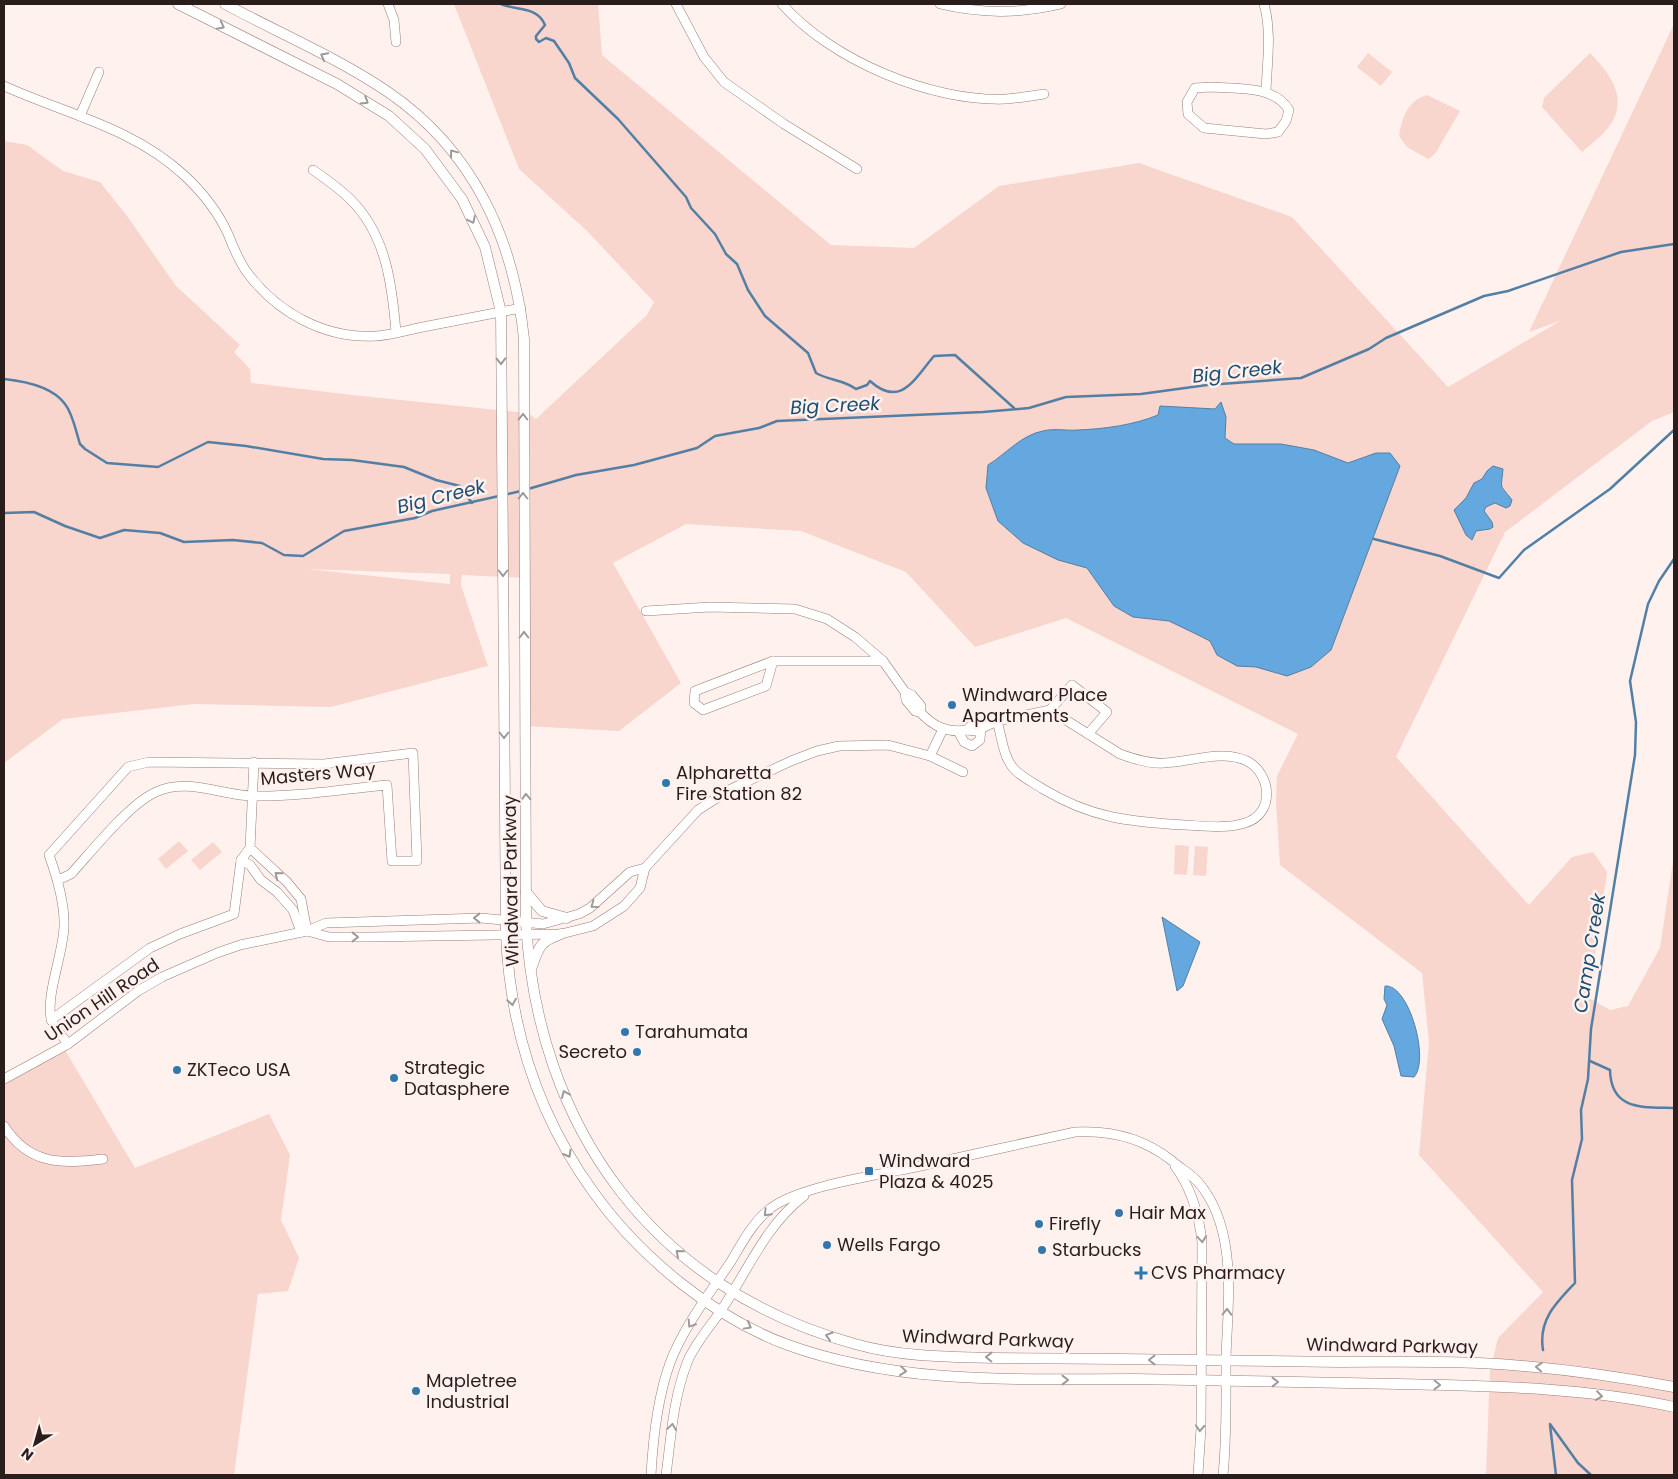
<svg xmlns="http://www.w3.org/2000/svg" width="1678" height="1479" viewBox="0 0 1678 1479" font-family="Poppins,sans-serif">
  <rect width="100%" height="100%" fill="#fff1ee"/>
  <g fill="#f8d5cd" fill-rule="evenodd">
    <path d="M454 4H598L602 55 831 245 914 248 999 186 1139 163 1292 217 1448 387 1560 321 1529 332 1674 24V412L1652 421 1505 532 1396 757 1529 905 1572 857 1593 852 1607 872 1589 998 1610 1010 1628 1006 1660 948 1674 855V1475H1486L1490 1371 1498 1338 1543 1292 1419 1155 1429 1042 1422 973 1280 865 1276 802 1277 776 1298 734 1066 618 975 647 906 572 801 531 686 524 613 563 681 683 619 731 525 726 527 578 462 575 461 585 488 666 331 707 194 704 63 719 4 763V141L27 145 63 171 100 182 127 216 176 286 240 345 234 352 250 369 251 383 352 395 528 413 536 419 647 315 654 302 587 231 519 169ZM307 569 450 574V584H449Z"/>
    <polygon points="1368,53 1392,72 1381,86 1357,67"/>
    <path d="M1590 53C1611 74 1630 101 1608 128 1601 137 1590 145 1582 152L1542 107 1544 98Z"/>
    <path d="M1427 95 1460 111 1435 154 1428 159 1407 147 1399 136C1402 118 1407 101 1427 95Z"/>
    <polygon points="179,841 188,851 166,869 158,859"/>
    <polygon points="213,842 222,852 200,870 191,860"/>
    <polygon points="1175,845 1189,846 1187,875 1174,874"/>
    <polygon points="1195,846 1208,847 1206,876 1193,875"/>
    <polygon points="62,1045 135,1168 269,1114 290,1155 281,1220 299,1258 288,1291 258,1294 234,1475 4,1475 4,1076"/>
  </g>
  <g fill="#64a8df" stroke="#537fa4">
    <path d="M1221 402 1226 417 1225 438 1234 444H1281L1314 450 1348 463 1376 453H1390L1400 466 1331 650 1311 667 1287 676 1256 667 1237 666 1217 655 1210 641 1196 634 1169 621 1133 617 1114 606 1087 568 1058 560 1023 543 998 521 986 488 988 465C1006 454 1021 435 1043 431 1054 428 1067 431 1078 430 1104 429 1134 425 1158 415L1160 406 1215 409Z"/>
    <path d="M1493 466 1503 469C1501 491 1499 483 1512 500L1510 506 1506 508 1495 503 1486 507 1484 511 1492 522 1493 527 1490 529 1476 531 1472 540 1466 535 1454 510 1466 498 1474 483 1482 479 1487 471Z"/>
    <polygon points="1162,917 1200,942 1183,986 1177,991"/>
    <path d="M1385 986C1409 984 1430 1060 1414 1077L1401 1076 1394 1046 1382 1019 1387 1005 1384 999Z"/>
  </g>
  <g fill="none" stroke-linecap="round" stroke-linejoin="round">
    <g stroke="#537fa4" stroke-width="2.5">
      <path d="M501 4C517 11 537 6 545 25L536 36V39L539 42 546 38 554 41 569 63 575 78 618 119 686 197 691 208 715 234 726 254 737 264 748 290 765 316 808 353 816 373C830 381 842 379 856 389L867 385 870 381C901 409 915 378 934 356L955 355 1014 408"/>
      <path d="M4 379C23 381 52 386 65 404 73 414 76 432 80 444L85 449 107 463 158 467 208 442 246 446 323 459 352 460 404 467 436 480 460 486 472 503"/>
      <polyline points="528,489 576,475 634,465 697,448 715,436 759,428 777,421 983,412 1029,408 1066,397 1141,394 1207,385 1301,378 1369,349 1386,338 1484,296 1508,291 1621,252 1674,244"/>
      <polyline points="504,495 521,491"/>
      <polyline points="4,513 34,512 65,526 100,538 124,530 160,533 184,542 233,540 262,543 284,555 303,556 344,531 415,518 432,511 499,496"/>
      <polyline points="1374,539 1440,556 1499,578 1524,550 1610,489 1674,430"/>
      <path d="M1590 1061 1610 1070C1611 1111 1643 1107 1674 1108"/>
      <path d="M1543 1350C1538 1320 1556 1303 1575 1283L1572 1180 1582 1139 1581 1110 1588 1079 1591 1029 1635 755 1636 722 1630 681 1648 604 1659 581 1674 559"/>
      <polyline points="1550,1424 1578,1463 1591,1475"/>
      <polyline points="1550,1425 1556,1475"/>
    </g>
    <g stroke="#9b7d76" stroke-width="10">
      <g id="minor">
        <polyline points="388,4 394,20 396,42"/>
        <polyline points="676,4 704,57 724,82 784,124 857,169"/>
        <path d="M782 4C831 60 931 102 1006 99 1019 98 1031 96 1044 94"/>
        <path d="M940 4C981 14 1020 14 1061 4"/>
        <path d="M1264 4C1272 33 1267 62 1266 92"/>
        <path d="M4 86C66 114 134 128 185 176 202 192 218 212 228 234 233 247 238 259 246 271 276 312 324 339 376 336 393 335 411 329 428 326 459 320 490 314 521 308"/>
        <path d="M1211 87C1237 89 1274 85 1289 110L1286 121 1278 132 1266 134 1204 128 1188 114 1187 102 1195 88Z"/>
        <polyline points="80,116 99,72"/>
        <path d="M313 170C326 179 339 188 350 199 386 234 392 284 396 332"/>
        <polyline points="646,611 710,607 795,609 827,619 855,637 883,661 905,692"/>
        <polygon points="773,661 766,686 703,710 694,703 695,691"/>
        <polyline points="773,661 883,661"/>
        <polygon points="905,692 912,695 921,706 920,712 915,711 906,700"/>
        <path d="M1050 710 1120 754C1134 759 1149 764 1164 763 1190 762 1223 749 1247 761 1272 774 1275 814 1245 823 1227 829 1204 826 1185 825 1130 822 1091 818 1043 789 1034 783 1023 778 1015 770 1003 758 1002 737 997 721Z"/>
        <polyline points="1050,710 1072,685 1107,712 1088,734"/>
        <path d="M920 712C934 727 947 733 967 730"/>
        <polygon points="986,718 997,721 976,731 967,730 973,724"/>
        <polyline points="958,731 964,742 972,746 980,740 981,726"/>
        <polyline points="930,756 943,729"/>
        <polyline points="250,848 287,882 301,899 307,931"/>
        <polyline points="241,860 250,865 261,880 277,892 293,910 301,932"/>
        <path d="M58 880 71 874C92 851 129 804 156 792 188 777 223 796 254 796 298 797 343 789 387 785L392 861H417L413 753 324 764 149 762 128 767 49 855C57 877 65 903 64 927 63 954 46 995 51 1018 53 1027 63 1037 68 1044"/>
        <polyline points="307,931 329,937 371,937 561,934 593,926 624,906 640,888 645,868 698,810 731,789 791,761 817,751 839,746 888,745 930,756 963,772"/>
        <polyline points="51,1020 150,948 180,934 234,914 241,860 250,848 254,762"/>
        <polyline points="4,1079 68,1044 138,991 162,977 217,953 240,945 307,931 326,923 481,918 543,924 579,914 590,908 630,872 645,868"/>
        <path d="M4 1126C29 1165 61 1164 103 1159"/>
        <path d="M1175 1166C1192 1189 1199 1215 1202 1242L1201 1428 1198 1475"/>
        <path d="M651 1475C653 1438 657 1399 670 1363 683 1328 709 1294 730 1263 741 1245 753 1221 771 1208 800 1186 878 1175 916 1167 969 1155 1022 1144 1075 1132 1110 1130 1143 1138 1171 1160 1180 1168 1190 1173 1198 1182 1238 1228 1228 1301 1226 1357 1226 1397 1227 1436 1223 1475"/>
        <path d="M666 1475C671 1438 673 1399 687 1363 694 1344 711 1326 722 1309 748 1270 766 1225 804 1196"/>
      </g>
    </g>
    <g stroke="#9b7d76" stroke-width="11">
      <g id="major">
        <path d="M178 4 337 84 389 116 425 149 462 199 485 247 501 312 506 934C510 1029 538 1116 594 1193 640 1257 714 1318 788 1345 899 1385 1018 1379 1134 1379 1222 1380 1310 1382 1398 1384 1491 1386 1583 1387 1674 1407"/>
        <path d="M225 4C277 32 340 59 388 92 473 150 514 239 524 339L526 922C537 1128 654 1289 855 1344 901 1357 948 1357 995 1358 1037 1358 1079 1359 1121 1359 1194 1360 1266 1361 1339 1362 1386 1362 1432 1361 1479 1363 1545 1366 1610 1375 1674 1387"/>
        <polyline points="526,892 542,911 567,918"/>
        <path d="M531 969C539 948 538 942 561 934"/>
      </g>
    </g>
    <use href="#minor" stroke="#fff" stroke-width="9"/>
    <use href="#major" stroke="#fff" stroke-width="10"/>
  </g>
  <defs><path id="oneway-chevron" d="M-2-3.5L2.5 0L-2 3.5" fill="none" stroke-width="1.6" stroke-linecap="round" stroke-linejoin="round" transform="scale(1.25)"/></defs>
  <g stroke="#9f9a99">
    <use href="#oneway-chevron" transform="translate(221 26) rotate(27)"/>
    <use href="#oneway-chevron" transform="translate(324 56) rotate(-152)"/>
    <use href="#oneway-chevron" transform="translate(365 101) rotate(32)"/>
    <use href="#oneway-chevron" transform="translate(453 153) rotate(-127)"/>
    <use href="#oneway-chevron" transform="translate(472 220) rotate(64)"/>
    <use href="#oneway-chevron" transform="translate(501 361) rotate(89)"/>
    <use href="#oneway-chevron" transform="translate(523 417) rotate(-90)"/>
    <use href="#oneway-chevron" transform="translate(523 496) rotate(-90)"/>
    <use href="#oneway-chevron" transform="translate(503 573) rotate(90)"/>
    <use href="#oneway-chevron" transform="translate(524 635) rotate(-90)"/>
    <use href="#oneway-chevron" transform="translate(504 735) rotate(90)"/>
    <use href="#oneway-chevron" transform="translate(526 797) rotate(-92)"/>
    <use href="#oneway-chevron" transform="translate(278 875) rotate(-140)"/>
    <use href="#oneway-chevron" transform="translate(594 905) rotate(144)"/>
    <use href="#oneway-chevron" transform="translate(477 918) rotate(-180)"/>
    <use href="#oneway-chevron" transform="translate(355 937)"/>
    <use href="#oneway-chevron" transform="translate(512 1002) rotate(81)"/>
    <use href="#oneway-chevron" transform="translate(565 1094) rotate(-113)"/>
    <use href="#oneway-chevron" transform="translate(568 1154) rotate(60)"/>
    <use href="#oneway-chevron" transform="translate(767 1213) rotate(134)"/>
    <use href="#oneway-chevron" transform="translate(1202 1239) rotate(85)"/>
    <use href="#oneway-chevron" transform="translate(679 1253) rotate(-139)"/>
    <use href="#oneway-chevron" transform="translate(1227 1312) rotate(-89)"/>
    <use href="#oneway-chevron" transform="translate(691 1324) rotate(123)"/>
    <use href="#oneway-chevron" transform="translate(748 1326) rotate(29)"/>
    <use href="#oneway-chevron" transform="translate(829 1336) rotate(-163)"/>
    <use href="#oneway-chevron" transform="translate(989 1357) rotate(-179)"/>
    <use href="#oneway-chevron" transform="translate(1152 1360) rotate(-180)"/>
    <use href="#oneway-chevron" transform="translate(1539 1367) rotate(-176)"/>
    <use href="#oneway-chevron" transform="translate(903 1371) rotate(6)"/>
    <use href="#oneway-chevron" transform="translate(1065 1380)"/>
    <use href="#oneway-chevron" transform="translate(1275 1382)"/>
    <use href="#oneway-chevron" transform="translate(1437 1385) rotate(1)"/>
    <use href="#oneway-chevron" transform="translate(1599 1396) rotate(8)"/>
    <use href="#oneway-chevron" transform="translate(672 1427) rotate(-82)"/>
    <use href="#oneway-chevron" transform="translate(1200 1428) rotate(93)"/>
  </g>
  <g fill="#3277ac" stroke="#fff1ee" stroke-width="2">
    <circle cx="952" cy="705" r="5"/>
    <circle cx="666" cy="783" r="5"/>
    <circle cx="625" cy="1032" r="5"/>
    <circle cx="637" cy="1052" r="5"/>
    <circle cx="177" cy="1070" r="5"/>
    <circle cx="394" cy="1078" r="5"/>
    <rect x="864" y="1166" width="10" height="10" rx="2.5"/>
    <circle cx="1119" cy="1213" r="5"/>
    <circle cx="1039" cy="1224" r="5"/>
    <circle cx="827" cy="1245" r="5"/>
    <circle cx="1042" cy="1250" r="5"/>
    <path d="M1138.5 1265.5h5v5h5v5h-5v5h-5v-5h-5v-5h5z"/>
    <circle cx="416" cy="1391" r="5"/>
  </g>
  <g text-anchor="middle" stroke-width="5" stroke-linejoin="round" paint-order="stroke">
    <g font-size="18" fill="#2a1e1c" stroke="#fff1ee" text-anchor="start">
      <text x="962" y="701">Windward Place<tspan x="962" dy="21">Apartments</tspan></text>
      <text x="676" y="779">Alpharetta<tspan x="676" dy="21">Fire Station 82</tspan></text>
      <text x="635" y="1038">Tarahumata</text>
      <text x="627" y="1058" text-anchor="end">Secreto</text>
      <text x="404" y="1074">Strategic<tspan x="404" dy="21">Datasphere</tspan></text>
      <text x="187" y="1076">ZKTeco USA</text>
      <text x="879" y="1167">Windward<tspan x="879" dy="21">Plaza &amp; 4025</tspan></text>
      <text x="1129" y="1219">Hair Max</text>
      <text x="1049" y="1230">Firefly</text>
      <text x="837" y="1251">Wells Fargo</text>
      <text x="1052" y="1256">Starbucks</text>
      <text x="1151" y="1279">CVS Pharmacy</text>
      <text x="426" y="1387">Mapletree<tspan x="426" dy="21">Industrial</tspan></text>
    </g>
    <g font-size="18" fill="#2a1e1c" stroke="#fff1ee">
      <text transform="translate(318 774) rotate(-5)" y="6">Masters Way</text>
      <text transform="translate(511 881) rotate(-91)" y="6">Windward Parkway</text>
      <text transform="translate(102 1000) rotate(-34)" y="6">Union Hill Road</text>
      <text transform="translate(988 1339) rotate(2)" y="6">Windward Parkway</text>
      <text transform="translate(1392 1346) rotate(1)" y="6">Windward Parkway</text>
    </g>
    <g font-size="19" font-style="italic" fill="#1c4e73" stroke="#fff1ee">
      <text transform="translate(1237 371) rotate(-6)" y="7">Big Creek</text>
      <text transform="translate(835 405) rotate(-3)" y="7">Big Creek</text>
      <text transform="translate(441 496) rotate(-14)" y="7">Big Creek</text>
      <text transform="translate(1589 953) rotate(-81)" y="7">Camp Creek</text>
    </g>
  </g>
  <rect width="1678" height="1479" fill="none" stroke="#2a1e1c" stroke-width="10"/>
  <g transform="translate(35 1444) rotate(217)" stroke="#fff1ee" stroke-width="4" paint-order="stroke">
  <path d="M0-4L9 19L0 12L-9 19Z" fill="#2a1e1c"/>
  <text y="-8" font-size="14" font-weight="bold" text-anchor="middle" fill="#2a1e1c">N</text>
  </g>
</svg>
